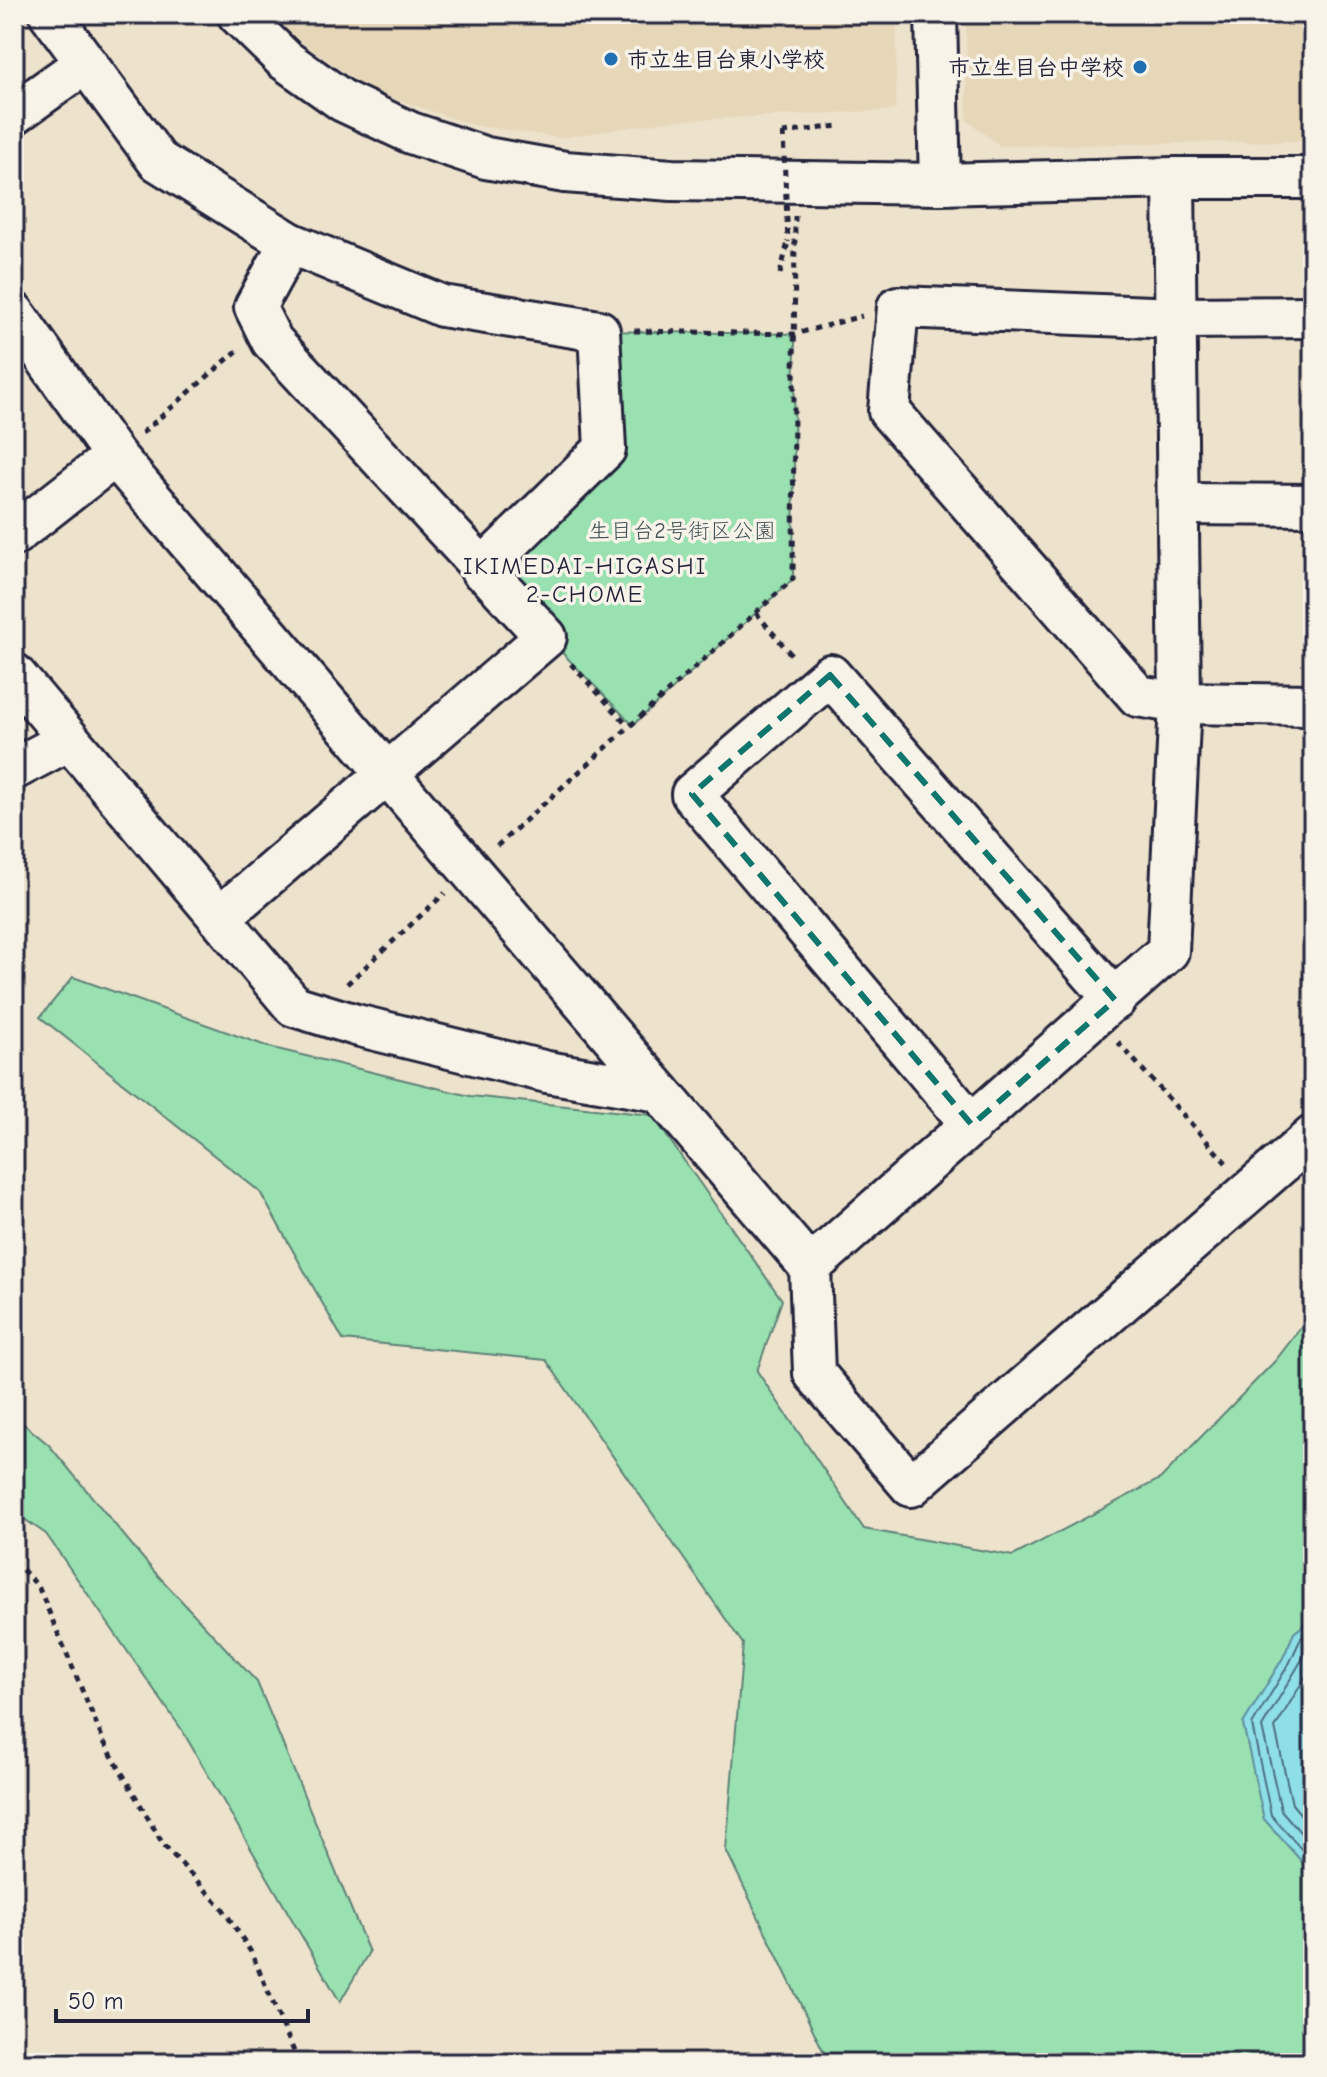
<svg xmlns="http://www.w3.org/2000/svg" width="1327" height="2077" viewBox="0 0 1327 2077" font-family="'Comic Neue','Klee One',sans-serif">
  <rect width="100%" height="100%" fill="#ede2cc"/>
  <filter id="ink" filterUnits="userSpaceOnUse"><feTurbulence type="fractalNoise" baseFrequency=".0125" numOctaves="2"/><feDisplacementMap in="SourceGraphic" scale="16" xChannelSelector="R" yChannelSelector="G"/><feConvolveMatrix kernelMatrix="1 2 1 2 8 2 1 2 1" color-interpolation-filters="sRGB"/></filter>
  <g filter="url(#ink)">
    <g fill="#e6d7b9">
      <polygon points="269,14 897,14 896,110 668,121 561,138 472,125 369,90 283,29"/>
      <polygon points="966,14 1313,14 1313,141 1000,146 967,120"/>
    </g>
    <g fill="#99e1b0" stroke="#5e8276" stroke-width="2">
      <polygon points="599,331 795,334 793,579 633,725 481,570 605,449"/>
      <polygon points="73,977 269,1047 470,1096 652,1115 782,1300 757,1371 864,1529 1013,1556 1160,1479 1275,1361 1313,1312 1313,1618 1294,1633 1283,1658 1243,1724 1264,1819 1313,1874 1313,2063 829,2063 726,1850 743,1644 546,1360 343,1340 260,1192 40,1017"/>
      <polygon points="14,1416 49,1445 151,1568 257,1682 369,1952 340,2002 182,1730 46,1534 14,1512"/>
    </g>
    <polygon fill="#8edfe8" stroke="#6393a3" stroke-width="2" points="1313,1618 1313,1874 1264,1819 1243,1724 1283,1658 1294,1633"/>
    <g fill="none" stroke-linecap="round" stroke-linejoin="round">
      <g stroke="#4d6e80" stroke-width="2">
        <polyline points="1313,1628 1301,1638 1290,1662 1252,1725 1271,1815 1313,1862"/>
        <polyline points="1313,1641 1262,1727 1281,1810 1313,1847"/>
        <polyline points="1313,1664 1275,1728 1292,1804 1313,1829"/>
      </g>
      <g stroke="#22223b" stroke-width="46">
        <g id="minor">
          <polyline points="50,14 158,161 290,243 442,306 599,331 605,449 481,570"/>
          <polyline points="238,14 285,60 343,101 411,133 486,158 565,172 672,180 940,184 1174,178 1313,178"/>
          <polyline points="936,14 940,184"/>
          <polyline points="14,114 84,64"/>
          <polyline points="14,313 115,456 810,1267 814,1373 911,1486 1313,1136"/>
          <polyline points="1313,317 1177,318 898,307 889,411 1138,696 1180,703 1313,705"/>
          <polyline points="1179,504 1313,505"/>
          <polyline points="14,535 115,456"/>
          <polyline points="14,674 294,1006 356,1025 547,1072 659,1091"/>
          <polyline points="14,769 69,740"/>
          <polyline points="219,918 546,637 272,341 255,307 290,243"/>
          <polyline points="972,1125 692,794 830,675 1115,1000"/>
          <polyline points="810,1267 1168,951 1180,703 1174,178"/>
        </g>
      </g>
      <g stroke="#22223b" stroke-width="5" stroke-dasharray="6 6" stroke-linecap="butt">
        <polyline points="783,133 838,126"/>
        <polyline points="780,274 788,242"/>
        <polyline points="634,331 795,334 862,316"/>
        <polyline points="142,433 237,351"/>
        <polyline points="756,613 794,658"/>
        <polyline points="571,664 626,723"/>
        <polyline points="497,846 793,579 795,216"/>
        <polyline points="347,984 445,893"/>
        <polyline points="1118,1042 1228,1165"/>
        <polyline points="14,1561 38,1586 104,1742 163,1844 223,1909 251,1952 299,2063"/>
      </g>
      <use href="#minor" stroke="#f7f3e8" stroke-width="40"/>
      <polyline stroke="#22223b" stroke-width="5" stroke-dasharray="6 6" stroke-linecap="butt" points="783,133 788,242"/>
    </g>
  </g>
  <path fill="none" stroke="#0f766e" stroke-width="6" stroke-dasharray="16 10" stroke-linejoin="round" d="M830 675 1115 1000 972 1125 692 794Z"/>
  <g fill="#1f6fb2" stroke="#f7f3e8" stroke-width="3">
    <circle cx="611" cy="59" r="8"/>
    <circle cx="1140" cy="67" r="8"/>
  </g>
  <g text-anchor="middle" stroke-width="7" stroke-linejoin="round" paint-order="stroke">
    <g font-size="22" font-weight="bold" fill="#22223b" stroke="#f7f3e8" text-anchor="start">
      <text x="627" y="67">市立生目台東小学校</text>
      <text x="1124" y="75" text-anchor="end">市立生目台中学校</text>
    </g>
    <g font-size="22" fill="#405258" stroke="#f7f3e8">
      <text x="682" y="538">生目台2号街区公園</text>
    </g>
    <g font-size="24" letter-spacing="2" fill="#22223b" stroke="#f7f3e8">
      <text x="585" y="574">IKIMEDAI-HIGASHI<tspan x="585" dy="28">2-CHOME</tspan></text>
    </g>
  </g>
  <rect width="1327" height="2077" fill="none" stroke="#f7f3e8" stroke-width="48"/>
  <rect x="24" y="24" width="1279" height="2029" fill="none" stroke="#22223b" stroke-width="3" filter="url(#ink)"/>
  <path d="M56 2009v12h252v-12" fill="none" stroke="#22223b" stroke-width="4"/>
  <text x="68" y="2009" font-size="24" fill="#22223b" stroke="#f7f3e8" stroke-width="6" paint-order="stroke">50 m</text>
</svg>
